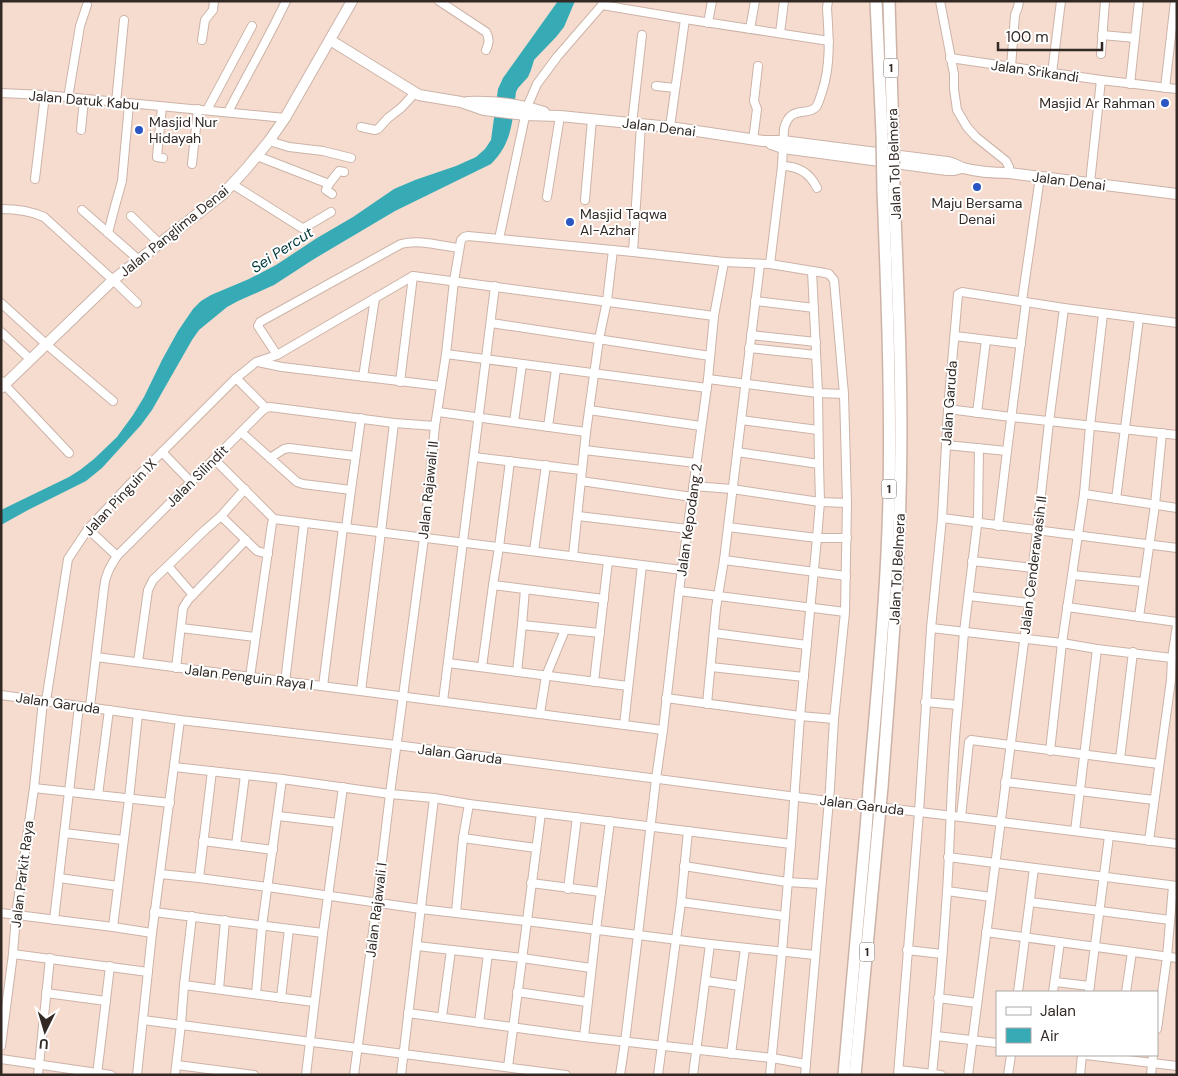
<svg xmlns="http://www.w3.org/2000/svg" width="1178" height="1076" viewBox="0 0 1178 1076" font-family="'DM Sans',sans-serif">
  <rect width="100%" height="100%" fill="#f5dccf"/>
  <path fill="#36abb6" d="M558 1H575L564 27 556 37 534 60 531 70 528 77 518 88 516 92C512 121 513 142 491 164L395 211 314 259 274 285 238 301 227 307 199 330 192 340 152 410 141 425 102 468 86 481 28 510 1 525V510L69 477 80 470 94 459 117 437 133 415 144 397 162 360 178 331 193 309 201 301 211 295 249 279 276 265 317 238 353 217 394 189 415 180 456 166 476 157 485 149 491 140 498 89 503 78Z"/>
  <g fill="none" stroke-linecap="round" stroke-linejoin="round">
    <g stroke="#ccb3a7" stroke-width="10">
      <g id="minor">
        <path d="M439 1 486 32C490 39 489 43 486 50"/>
        <polyline points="940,1 954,74 954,89 957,110 967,127 976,137 1006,161 1009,167 1009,173"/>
        <polyline points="602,5 685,19 829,41"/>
        <polyline points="708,23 712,1"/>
        <polyline points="750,29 755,1"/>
        <polyline points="780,33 784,1"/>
        <polyline points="1102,35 1135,38"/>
        <polyline points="202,40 205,20 213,10 214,1"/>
        <polyline points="1101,54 1105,1"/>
        <polyline points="950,58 1101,80 1177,89"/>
        <polyline points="1011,67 1015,15 1018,7 1019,1"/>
        <polyline points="1052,73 1061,1"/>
        <polyline points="1130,84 1139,1"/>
        <polyline points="656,86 675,88"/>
        <polyline points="1165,88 1175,1"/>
        <polyline points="1,93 45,95 285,118"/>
        <polyline points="68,98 80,26 87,5"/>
        <polyline points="116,103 124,20"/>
        <polyline points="162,107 157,156 157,157 163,158"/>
        <polyline points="207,110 252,26"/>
        <path d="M228 112C247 75 268 39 286 1"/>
        <polyline points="632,124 642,35"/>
        <polyline points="361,127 375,130 378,129 388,118 401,108 415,93"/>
        <polyline points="670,127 685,19"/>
        <polyline points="81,130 84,99"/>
        <polyline points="753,140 757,109 754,101 758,66"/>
        <polyline points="269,141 289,147 323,151 351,158"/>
        <polyline points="257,156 329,184 326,190 332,194"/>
        <polyline points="192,164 198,109"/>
        <path d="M782 166C798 166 810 173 817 188"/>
        <polyline points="35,179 45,95"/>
        <polyline points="1090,183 1101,80"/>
        <polyline points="232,184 302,228 304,228 331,212"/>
        <polyline points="329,184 339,171 344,172"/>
        <polyline points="547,197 560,116"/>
        <polyline points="585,200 592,119"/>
        <path d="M1 209C16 209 31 211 44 217L113 280 137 303"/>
        <polyline points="82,210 139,260"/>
        <polyline points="131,216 160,244"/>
        <polyline points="108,233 115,206 122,181 129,104"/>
        <polyline points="499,239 527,107 537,84 557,57 602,5 603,1"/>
        <polyline points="633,252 641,125"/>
        <path d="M770 264 782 166 784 129C790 104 807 117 816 107 819 103 820 97 822 92 831 65 829 37 827 8L828 1"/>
        <polyline points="812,271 818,393 819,464"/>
        <polyline points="755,301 814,308"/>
        <polyline points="1022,301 1040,177"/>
        <polyline points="1,303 46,344 113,401"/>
        <polyline points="491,323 710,356"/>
        <polyline points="1,332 30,359"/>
        <polyline points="751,335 816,342"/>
        <polyline points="955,336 1021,344"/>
        <polyline points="749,348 816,355"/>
        <polyline points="446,354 707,388"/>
        <path d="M277 355 258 326 260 322 401 244C419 239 441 246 459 248"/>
        <polyline points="258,362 282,367 441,386"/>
        <polyline points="363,377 375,298"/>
        <polyline points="236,378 266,408"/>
        <polyline points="708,379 818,393 844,394"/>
        <polyline points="1,381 69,453"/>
        <polyline points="400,382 413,276"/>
        <polyline points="948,409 1011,417 1177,435"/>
        <polyline points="589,410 701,426"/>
        <polyline points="438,412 586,432"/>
        <polyline points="977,413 986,340"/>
        <polyline points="741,420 818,430"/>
        <polyline points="514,422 522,364"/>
        <polyline points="548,427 556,369"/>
        <polyline points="241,432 297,482 303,484 351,490 346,528"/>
        <polyline points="946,445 1007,451"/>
        <polyline points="584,450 696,463"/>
        <polyline points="162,452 191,482"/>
        <polyline points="737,452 819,464 820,502 817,538 800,716 791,844"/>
        <polyline points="474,457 581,470"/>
        <polyline points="270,458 284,449 289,448 355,456"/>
        <polyline points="214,459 274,519"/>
        <polyline points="581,481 692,497"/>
        <polyline points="693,486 732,489 820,502 847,503"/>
        <polyline points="351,490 361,418"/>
        <polyline points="1084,494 1177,508"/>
        <polyline points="1116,499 1139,318"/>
        <polyline points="221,516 257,551 268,554"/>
        <polyline points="578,516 688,529"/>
        <polyline points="942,518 1177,548"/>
        <polyline points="998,526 1007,451 1026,302"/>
        <polyline points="728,527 817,538 847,538"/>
        <polyline points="88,529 117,556"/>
        <polyline points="534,551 546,465"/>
        <polyline points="573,556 586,432 599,339 607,301 613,250"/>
        <polyline points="724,560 846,576"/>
        <polyline points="972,561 1033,568"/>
        <polyline points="168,566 193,595"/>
        <polyline points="1072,575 1143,582"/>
        <polyline points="493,585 604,599"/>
        <polyline points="679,591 845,612"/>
        <polyline points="969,596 1029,603"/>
        <polyline points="1067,607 1177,622"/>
        <polyline points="1139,617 1155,505 1162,433"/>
        <polyline points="522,625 525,589"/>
        <polyline points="181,628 255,637"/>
        <polyline points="931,628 1062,643 1097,649 1172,658"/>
        <polyline points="714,633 807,645"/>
        <path d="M96 657C285 683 474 704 663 730"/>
        <polyline points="138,662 148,590 153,580 205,530 221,516 245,489"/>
        <polyline points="448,663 628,686"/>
        <polyline points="482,667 493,585 499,547 510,461"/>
        <polyline points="711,667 804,677"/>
        <polyline points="176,668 183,608 188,600 246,540"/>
        <polyline points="517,672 522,625 600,633"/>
        <polyline points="250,677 272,523 274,519 682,570"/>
        <polyline points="285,682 304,523"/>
        <polyline points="594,682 608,561"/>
        <polyline points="323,686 343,528"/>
        <polyline points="361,691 381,532 394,423"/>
        <polyline points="1,695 180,720 396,745 828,801 961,817 1177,844"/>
        <polyline points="666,698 800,716 834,719"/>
        <polyline points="46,701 68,559 88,529 129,485 234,380 256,362 277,355 413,276 714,316"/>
        <polyline points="443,701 495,286"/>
        <polyline points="925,702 958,705 964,632 978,517 979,448"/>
        <polyline points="707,704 716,608 724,560 760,264"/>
        <path d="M90 707 104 588C105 575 110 567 117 556L262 411 266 408 270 407 394 423 435 426"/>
        <polyline points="540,713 546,676 565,630"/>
        <polyline points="624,725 642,565"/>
        <polyline points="1050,751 1062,643 1084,494 1090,426 1103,314"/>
        <polyline points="1120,759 1133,652"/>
        <polyline points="174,767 282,779 390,794 434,798 469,804 791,844 782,952 770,1075"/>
        <polyline points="1005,782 1154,800"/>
        <polyline points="34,788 170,803"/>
        <polyline points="98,795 109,710"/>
        <polyline points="278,816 338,823"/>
        <polyline points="961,817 969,742 971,740 1159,764"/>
        <polyline points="1075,831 1097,649"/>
        <polyline points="64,833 123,840"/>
        <polyline points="463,838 536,848"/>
        <polyline points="203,841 273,850"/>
        <polyline points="1149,841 1171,680 1172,658 1177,625"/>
        <polyline points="236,845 245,775"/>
        <polyline points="948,857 1177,886"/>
        <polyline points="684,866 787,882 821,884"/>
        <polyline points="160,874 199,878 268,887 421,909 526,921 710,944 815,955"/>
        <polyline points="59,878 118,886"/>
        <polyline points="199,878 212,771"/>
        <polyline points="531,883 601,892"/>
        <polyline points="568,889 577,817"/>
        <polyline points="947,891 991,897"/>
        <polyline points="681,902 785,916"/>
        <polyline points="1030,902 1170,920"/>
        <polyline points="154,912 323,933"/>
        <polyline points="456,912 463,838 469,804"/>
        <polyline points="1,913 113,927 152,933"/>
        <path d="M54 920C62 848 71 777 79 706"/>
        <polyline points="113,927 129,799 138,714"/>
        <polyline points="986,932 1177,958"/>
        <polyline points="417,946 522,958 591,968"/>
        <polyline points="907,950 942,954"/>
        <polyline points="13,954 148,972"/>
        <polyline points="706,981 740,986"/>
        <polyline points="1055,982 1090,986"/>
        <polyline points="184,985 314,1002"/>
        <polyline points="219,989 225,920"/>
        <polyline points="517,992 587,1002"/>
        <polyline points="1018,992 1034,868"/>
        <polyline points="1053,992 1060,942"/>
        <polyline points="1089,992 1109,836"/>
        <polyline points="1126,992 1132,952"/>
        <polyline points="46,993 106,1001"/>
        <polyline points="256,994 262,926 282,779"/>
        <polyline points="281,998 289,929"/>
        <polyline points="938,998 977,1003"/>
        <polyline points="408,1013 584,1037 772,1058 806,1064"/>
        <polyline points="442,1017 451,950"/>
        <polyline points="143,1020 566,1075"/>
        <polyline points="479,1023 488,954"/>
        <polyline points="1157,1029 1167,957 1173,886"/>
        <polyline points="936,1036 997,1043"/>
        <polyline points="584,1037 596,930 610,821"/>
        <polyline points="1,1046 13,954 16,915 34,788 43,701"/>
        <polyline points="731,1054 745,948"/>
        <polyline points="1086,1055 1177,1066"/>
        <polyline points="1,1059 111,1075"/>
        <polyline points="177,1065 254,1075"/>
        <polyline points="508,1067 541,813"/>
        <polyline points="899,1070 941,1075"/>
        <polyline points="38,1075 50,958"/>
        <polyline points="97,1075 110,966"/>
        <polyline points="137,1075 152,933 180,720"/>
        <polyline points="175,1075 181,1024 184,985 192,916"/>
        <polyline points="306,1075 323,933 343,787"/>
        <polyline points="354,1075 377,902 390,794 424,538 435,426 446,354 454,281 461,240 464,237 468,236 633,252 724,262 770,264 825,273 829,274 834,280 844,394 847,503 845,612 834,719 830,788 805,1075"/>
        <polyline points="401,1075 434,798"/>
        <polyline points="620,1075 625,1042 638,935 656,779 663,730 679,591 708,379 714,316 724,262"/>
        <polyline points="658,1075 681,902 688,831"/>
        <polyline points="693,1075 710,944"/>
        <polyline points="898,1075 919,812 931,628 942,518 948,409 958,294 962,292 1064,308 1177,323"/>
        <path d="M932 1075C938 1014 943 953 947 892 951 829 951 767 958 705"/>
        <polyline points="968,1075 1029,603 1049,422 1064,308"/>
        <polyline points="1008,1075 1011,1055"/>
        <polyline points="1080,1075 1082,1055"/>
        <polyline points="1151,1075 1153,1055"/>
      </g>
    </g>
    <g stroke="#ccb3a7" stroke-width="12">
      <g id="major">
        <path d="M330 40 419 95 461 102 484 110 525 115 560 116 670 127 763 141H783L947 162C953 163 958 166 963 168 978 172 994 173 1009 173L1177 194"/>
        <path d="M467 102C493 101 519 104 544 112"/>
        <polyline points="771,144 783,148 947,170 954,170 962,168"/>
        <polyline points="1,388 113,280 223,194 246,169 269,141 285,118 352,1"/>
      </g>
    </g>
    <g stroke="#ccb3a7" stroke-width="14">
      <g id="highway">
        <polyline points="876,1 882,133"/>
        <polyline points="889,1 893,136"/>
        <path d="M882 787C889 690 898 593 900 496 903 394 898 293 894 191"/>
        <path d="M869 788C877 691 887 594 889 497 891 394 887 292 883 190"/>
        <polyline points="844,1075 866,829"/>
        <polyline points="855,1075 878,829"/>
      </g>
    </g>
    <use href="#minor" stroke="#fff" stroke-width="8"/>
    <use href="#major" stroke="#fff" stroke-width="10"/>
    <use href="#highway" stroke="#fff" stroke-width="11"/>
    <g stroke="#ccb3a7" stroke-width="14" stroke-linecap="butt">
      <g id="highway-bridge">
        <polyline points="882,133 883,190"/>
        <polyline points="893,136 894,191"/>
        <polyline points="866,829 869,788"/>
        <polyline points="878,829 882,787"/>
      </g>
    </g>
    <use href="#highway-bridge" stroke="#fff" stroke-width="11"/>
  </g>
  <g fill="#2a55c4" stroke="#fff" stroke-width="2">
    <circle cx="1165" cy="103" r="5"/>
    <circle cx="139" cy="130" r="5"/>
    <circle cx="977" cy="187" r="5"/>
    <circle cx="570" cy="222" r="5"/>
  </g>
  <g text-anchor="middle" stroke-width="4" stroke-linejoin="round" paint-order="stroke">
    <g fill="#fff" stroke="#706966" stroke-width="1">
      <rect x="883.5" y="58.5" width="15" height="19" rx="4"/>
      <rect x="881.5" y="479.5" width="15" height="19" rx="4"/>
      <rect x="859.5" y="942.5" width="15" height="19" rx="4"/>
    </g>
    <g font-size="12" font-weight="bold" fill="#322924">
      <text x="891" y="72">1</text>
      <text x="889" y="493">1</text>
      <text x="867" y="956">1</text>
    </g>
    <g font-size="14" fill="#322924" stroke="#fff">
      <text transform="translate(1035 71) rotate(8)" y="5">Jalan Srikandi</text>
      <text transform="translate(84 100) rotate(5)" y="5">Jalan Datuk Kabu</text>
      <text transform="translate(659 127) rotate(7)" y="5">Jalan Denai</text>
      <text transform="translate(894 164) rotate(-92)" y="5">Jalan Tol Belmera</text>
      <text transform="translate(1069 181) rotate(7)" y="5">Jalan Denai</text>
      <text transform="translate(174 231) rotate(-39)" y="5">Jalan Panglima Denai</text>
      <text transform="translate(949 403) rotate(-86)" y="5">Jalan Garuda</text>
      <text transform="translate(197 476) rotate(-45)" y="5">Jalan Silindit</text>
      <text transform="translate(428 490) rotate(-84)" y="5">Jalan Rajawali II</text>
      <text transform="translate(120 497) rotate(-47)" y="5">Jalan Pinguin IX</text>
      <text transform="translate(689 520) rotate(-82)" y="5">Jalan Kepodang 2</text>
      <text transform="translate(1033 565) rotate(-83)" y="5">Jalan Cenderawasih II</text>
      <text transform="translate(897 569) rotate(-87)" y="5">Jalan Tol Belmera</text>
      <text transform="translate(249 677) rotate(7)" y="5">Jalan Penguin Raya I</text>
      <text transform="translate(58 703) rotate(8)" y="5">Jalan Garuda</text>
      <text transform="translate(460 754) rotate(7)" y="5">Jalan Garuda</text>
      <text transform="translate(862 805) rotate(7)" y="5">Jalan Garuda</text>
      <text transform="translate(22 874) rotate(-83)" y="5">Jalan Parkit Raya</text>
      <text transform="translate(376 910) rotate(-83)" y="5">Jalan Rajawali I</text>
    </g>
    <g font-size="14" fill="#322924" stroke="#fff" text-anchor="start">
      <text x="1155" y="108" text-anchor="end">Masjid Ar Rahman</text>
      <text x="149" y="127">Masjid Nur<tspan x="149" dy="16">Hidayah</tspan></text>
      <text x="977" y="208" text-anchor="middle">Maju Bersama<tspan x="977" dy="16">Denai</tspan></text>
      <text x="580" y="219">Masjid Taqwa<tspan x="580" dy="16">Al-Azhar</tspan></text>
    </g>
    <g font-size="15" font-style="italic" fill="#00383c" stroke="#fff">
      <text transform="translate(282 250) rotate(-33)" y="5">Sei Percut</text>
    </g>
  </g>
  <rect width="1178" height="1076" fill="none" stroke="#322924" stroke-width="5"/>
  <rect x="996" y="991" width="162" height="65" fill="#ffffff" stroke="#ada9a7"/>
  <rect x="1006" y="1007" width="25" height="8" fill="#ffffff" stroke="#ada9a7"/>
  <text x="1040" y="1016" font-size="15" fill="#322924">Jalan</text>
  <rect x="1006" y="1028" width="25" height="15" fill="#36abb6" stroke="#ada9a7"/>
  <text x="1040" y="1041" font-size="15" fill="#322924">Air</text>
  <g transform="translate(45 1031) rotate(185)" stroke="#ffffff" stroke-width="4" paint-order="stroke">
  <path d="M0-4L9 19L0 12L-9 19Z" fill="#322924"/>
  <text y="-8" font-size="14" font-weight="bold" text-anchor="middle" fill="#322924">U</text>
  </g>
  <path d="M998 42v8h104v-8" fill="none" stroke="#322924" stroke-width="2.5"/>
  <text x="1006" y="42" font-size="15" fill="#322924" stroke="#ffffff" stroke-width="4" paint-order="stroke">100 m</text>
</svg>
